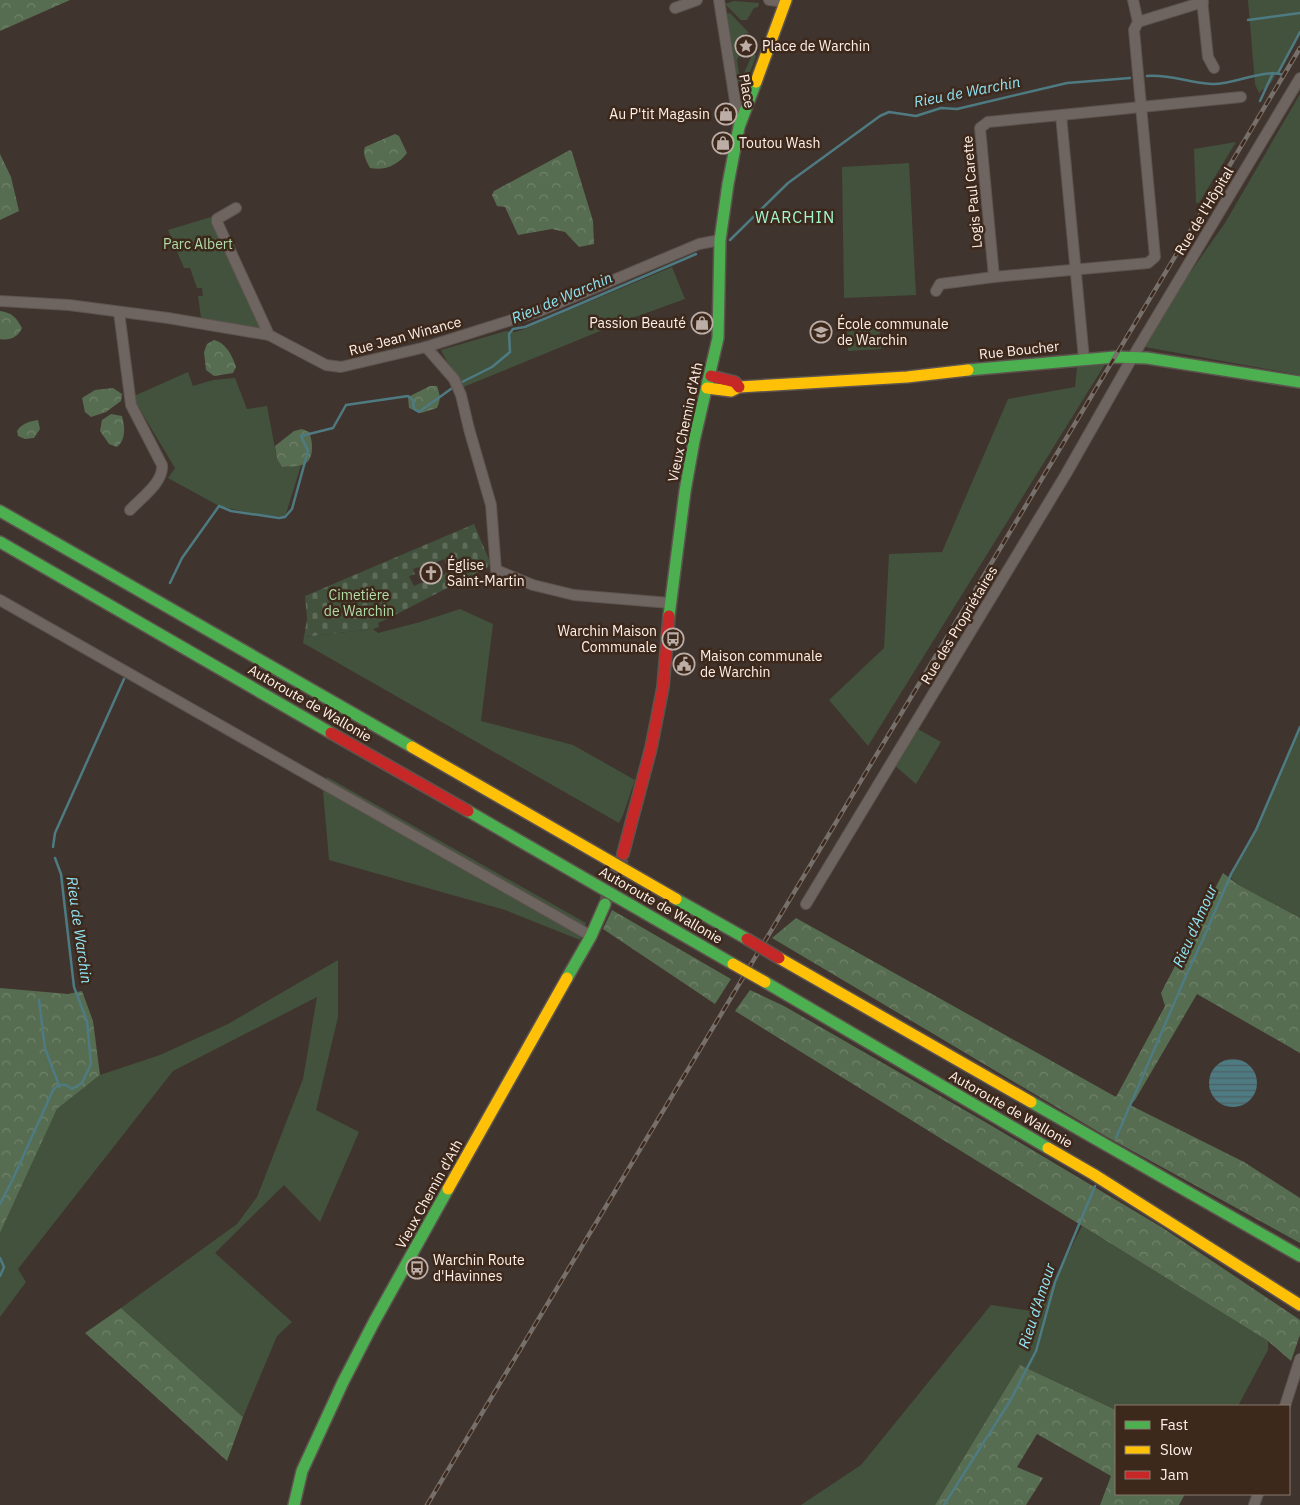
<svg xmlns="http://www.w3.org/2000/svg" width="1300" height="1505" viewBox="0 0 1300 1505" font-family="'IBM Plex Sans',sans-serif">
  <defs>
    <pattern id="forest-crowns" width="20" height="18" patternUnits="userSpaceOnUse" patternTransform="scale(1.25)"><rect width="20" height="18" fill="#576d51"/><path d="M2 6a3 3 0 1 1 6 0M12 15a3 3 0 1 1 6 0" fill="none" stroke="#70826a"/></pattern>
    <pattern id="cemetery-stones" width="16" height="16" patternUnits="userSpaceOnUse" patternTransform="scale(1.25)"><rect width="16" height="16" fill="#42523d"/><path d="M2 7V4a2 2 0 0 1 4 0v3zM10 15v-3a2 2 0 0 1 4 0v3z" fill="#5e6b59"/></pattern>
    <pattern id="water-rules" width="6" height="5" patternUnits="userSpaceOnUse" patternTransform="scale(1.25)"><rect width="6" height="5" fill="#4e7a82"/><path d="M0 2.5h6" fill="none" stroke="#4d6164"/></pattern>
  </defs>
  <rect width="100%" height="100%" fill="#40342e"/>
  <g fill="#42523d">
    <polygon points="1248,0 1300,0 1300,33 1271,83 1259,93 1255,84"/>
    <polygon points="734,1 759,3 758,7 754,8 747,20 741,20 725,4"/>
    <polygon points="730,13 749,33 744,34 744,39 748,39 750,36 752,36 757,41 753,51 739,56 737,60 739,73 744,73 752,55 754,54 756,56 747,80 744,82 738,81 735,78 724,14"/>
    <polygon points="1300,94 1300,375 1145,347 1177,291 1225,223"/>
    <polygon points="1236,142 1199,203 1196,203 1194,149"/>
    <polygon points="909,163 916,295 844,298 842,167"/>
    <polygon points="211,217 213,222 262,330 201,318 198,296 203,296 202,288 197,288 190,268 184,268 168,230"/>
    <polygon points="672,267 685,299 627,320 461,388 441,350 506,331 515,332 522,330"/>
    <polygon points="879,321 881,349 848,351 847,327 867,322"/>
    <polygon points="1107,361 868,746 829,700 884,648 889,554 942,552 1008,399 1075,387 1077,367"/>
    <polygon points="188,372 193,386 213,380 235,378 247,409 267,406 277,459 282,467 301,465 285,517 254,514 219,506 168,478 175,468 136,403 134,396"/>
    <polygon points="460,609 493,624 481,721 573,745 635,780 623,815 619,823 303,643 304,637 373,629 378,633 420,622"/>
    <polygon points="909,724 941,742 916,784 892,763"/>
    <polygon points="1300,727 1300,918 1237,884 1230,877 1263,813"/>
    <polygon points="327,777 586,923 580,940 505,910 329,860 323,791"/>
    <polygon points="338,960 338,1017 316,1110 359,1132 320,1222 284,1185 215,1253 292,1322 277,1336 243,1417 121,1308 237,1224 257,1197 303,1079 317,997 173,1071 18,1269 26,1282 0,1317 0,1233 57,1109 100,1075 160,1055 228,1024"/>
    <polygon points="1082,1226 1268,1341 1268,1350 1238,1406 1116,1406 1116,1410 1020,1365 935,1505 801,1505 861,1465 991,1305 1039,1312"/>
  </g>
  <g fill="url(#forest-crowns)">
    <polygon points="0,0 70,0 0,31"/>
    <path d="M395 134 399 136 407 153C398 165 385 171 370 168 367 162 362 154 365 147Z"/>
    <polygon points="570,150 572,152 593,221 594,244 579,247 565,232 552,229 518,235 505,207 497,206 492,195 494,191"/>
    <polygon points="0,154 11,177 19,211 0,220"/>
    <path d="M0 311C12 313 16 317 22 328 18 337 10 341 0 339Z"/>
    <path d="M214 340C226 343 232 355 236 367L233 373 214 376 206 370 204 352 207 344Z"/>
    <path d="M430 386H437C440 395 441 399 437 408L421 413 409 408 408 397Z"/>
    <polygon points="113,388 122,394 121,401 106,412 91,417 85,412 82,398 95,390"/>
    <path d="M111 414 122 416C125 427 126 440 117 447L109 444 100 431 102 420Z"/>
    <path d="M38 420 40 429 34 438 25 439 18 436 17 431C21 424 30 421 38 420Z"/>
    <path d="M302 429 309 432C313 441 315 462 302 465 296 467 289 466 282 467L277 459 275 446 294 431Z"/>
    <polygon points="1223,873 1237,884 1300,918 1300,1053 1197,994 1135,1100 1130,1105 1244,1162 1300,1198 1300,1243 1107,1137 772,938 796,918 1116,1097 1165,1006 1161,993"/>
    <polygon points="612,910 731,979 715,1004 603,929"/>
    <polygon points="0,988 68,994 82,991 93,1021 100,1075 57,1109 0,1233"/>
    <polygon points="750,990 784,1006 987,1123 1163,1228 1300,1320 1300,1335 1291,1361 1268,1341 735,1011"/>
    <polygon points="121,1308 243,1417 227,1461 85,1333"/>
    <polygon points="1020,1365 1116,1410 1116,1494 1185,1494 1179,1505 1100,1505 1111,1476 1037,1434 1017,1467 1043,1478 1026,1505 935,1505"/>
  </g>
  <path fill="url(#cemetery-stones)" fill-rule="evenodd" d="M474 524 490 562 488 567 395 615 389 616V618L378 623 379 627 373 629 304 637 307 619 305 596ZM444 559 449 572 426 583 425 581 414 586 409 576 415 574 413 569 419 567 420 569Z"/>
  <circle fill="url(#water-rules)" cx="1233" cy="1083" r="24"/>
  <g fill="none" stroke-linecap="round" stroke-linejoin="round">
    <g stroke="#4e7a82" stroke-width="2.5">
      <polyline points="1248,20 1300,13"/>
      <polyline points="1278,73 1300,32"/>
      <path d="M1147 76C1170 74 1189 83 1212 84 1234 85 1263 68 1284 75"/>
      <polyline points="1260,101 1273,73"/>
      <polyline points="730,240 788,183 880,116 889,112 916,116 941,108 957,109 1067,83 1130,78"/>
      <polyline points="460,383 492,367 510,352 509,334 513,329 525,327 568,309 696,254"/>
      <polyline points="170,583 182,558 219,506 231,511 279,518 285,517 292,509 308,451 301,436 333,428 346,405 408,396 413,400 414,409 419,412 455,386"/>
      <polyline points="53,847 55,833 124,679"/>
      <polyline points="39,1000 45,1049 59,1085"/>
      <polyline points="1116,1138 1185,978 1204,937 1231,874 1256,830 1300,727"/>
      <polyline points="0,1204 12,1181 53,1090 59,1085 66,1085 72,1089 82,1083 91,1064 87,1021 74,987 61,874 55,858"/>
      <polyline points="0,1258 4,1267 0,1276"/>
      <polyline points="944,1505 1010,1401 1036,1351 1055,1282 1095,1186"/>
    </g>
    <polyline stroke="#5c504a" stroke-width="14" stroke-dasharray="14 7" stroke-linecap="butt" points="606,901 622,858"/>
    <g stroke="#5d534e" stroke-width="12">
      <g id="street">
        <polyline points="719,0 739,126"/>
        <polyline points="769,0 785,2"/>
        <polyline points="1202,0 1208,57 1214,68"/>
        <polyline points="675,8 697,0"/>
        <polyline points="1138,22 1203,2"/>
        <polyline points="236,208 217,219 217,222 269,335"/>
        <polyline points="994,277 980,128 988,122 1061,115"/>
        <polyline points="936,291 940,284 994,277 1148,263 1155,257 1134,30 1138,22 1133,0"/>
        <polyline points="0,301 69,305 168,318 269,335 326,365 341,367 426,347 540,311 699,244 720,240"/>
        <path d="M119 312 131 405 162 465C164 482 141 498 130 510"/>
        <polyline points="426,347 454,379 461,395 469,429 491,505 496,570 533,585 574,595 670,603"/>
        <polyline points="1084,359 1061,115 1241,97"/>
        <polyline points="0,600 591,936"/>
        <polyline points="806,904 1066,474 1132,358 1300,78"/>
        <polyline points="1285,1406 1300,1359"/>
        <polyline points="1254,1505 1258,1494"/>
      </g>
    </g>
    <g stroke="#5d534e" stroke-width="14">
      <g id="fast">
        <polyline points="968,370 1115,357 1147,358 1300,382"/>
        <polyline points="0,511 412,747"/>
        <polyline points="0,542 331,733"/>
        <polyline points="669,616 685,491 694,441 718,338 720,240 728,184 739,127 756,82"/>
        <polyline points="468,811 733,964"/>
        <polyline points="676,899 747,939"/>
        <polyline points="567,978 591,936 605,904"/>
        <polyline points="765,982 1048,1148"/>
        <polyline points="1031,1102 1300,1256"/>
        <polyline points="294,1505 302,1471 343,1382 374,1322 448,1189"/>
      </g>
    </g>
    <g stroke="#5d534e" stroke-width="14">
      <g id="slow">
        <polyline points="756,82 786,0"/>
        <polyline points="707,388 731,391 739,387 907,377 968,370"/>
        <polyline points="412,747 676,899"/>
        <polyline points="779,958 1031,1102"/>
        <polyline points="1048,1148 1093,1174 1300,1305"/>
        <polyline points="448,1189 567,978"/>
      </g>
    </g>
    <g stroke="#5d534e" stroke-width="14">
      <g id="jam">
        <polyline points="711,376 735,382 739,387"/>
        <polyline points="331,733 468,811"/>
        <polyline points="623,854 651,748 663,687 669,616"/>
      </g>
    </g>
    <use href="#street" stroke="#6f6560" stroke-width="10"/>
    <use href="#fast" stroke="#4caf50" stroke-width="11"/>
    <use href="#slow" stroke="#ffc107" stroke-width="11"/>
    <use href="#jam" stroke="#c62828" stroke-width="11"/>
    <g stroke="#77706a" stroke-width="4.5">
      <polyline id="rail" points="427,1505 1300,48"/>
    </g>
    <use href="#rail" stroke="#3d281c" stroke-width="2.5" stroke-dasharray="8" stroke-linecap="butt"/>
    <g stroke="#5d534e" stroke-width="14" stroke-linecap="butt">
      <polyline id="slow-bridge" points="733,964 765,982"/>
    </g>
    <g stroke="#5d534e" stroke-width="14" stroke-linecap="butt">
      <polyline id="jam-bridge" points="747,939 779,958"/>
    </g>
    <use href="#slow-bridge" stroke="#ffc107" stroke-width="11"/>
    <use href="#jam-bridge" stroke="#c62828" stroke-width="11"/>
  </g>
  <defs>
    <g id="sight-ring" transform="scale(1.125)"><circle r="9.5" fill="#3d281c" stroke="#bcaea7" stroke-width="1.5"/><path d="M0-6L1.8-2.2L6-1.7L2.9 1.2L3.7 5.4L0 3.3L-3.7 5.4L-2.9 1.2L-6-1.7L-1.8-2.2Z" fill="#bcaea7"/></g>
    <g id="shop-ring" transform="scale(1.125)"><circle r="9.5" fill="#3d281c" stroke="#bcaea7" stroke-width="1.5"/><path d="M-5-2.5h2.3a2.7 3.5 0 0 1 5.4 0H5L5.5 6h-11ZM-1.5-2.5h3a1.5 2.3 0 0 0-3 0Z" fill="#bcaea7"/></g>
    <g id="school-ring" transform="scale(1.125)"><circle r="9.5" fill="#3d281c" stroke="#bcaea7" stroke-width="1.5"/><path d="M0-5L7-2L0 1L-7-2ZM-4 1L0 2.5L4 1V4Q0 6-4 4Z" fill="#bcaea7"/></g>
    <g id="church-ring" transform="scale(1.125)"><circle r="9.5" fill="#3d281c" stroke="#bcaea7" stroke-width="1.5"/><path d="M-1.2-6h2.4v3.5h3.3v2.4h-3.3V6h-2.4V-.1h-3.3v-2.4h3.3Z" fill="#bcaea7"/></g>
    <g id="bus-ring" transform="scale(1.125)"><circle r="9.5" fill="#3d281c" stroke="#bcaea7" stroke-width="1.5"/><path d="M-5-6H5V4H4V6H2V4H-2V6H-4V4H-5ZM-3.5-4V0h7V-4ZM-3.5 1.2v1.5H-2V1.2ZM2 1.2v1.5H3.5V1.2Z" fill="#bcaea7"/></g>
    <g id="civic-ring" transform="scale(1.125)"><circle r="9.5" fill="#3d281c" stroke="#bcaea7" stroke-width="1.5"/><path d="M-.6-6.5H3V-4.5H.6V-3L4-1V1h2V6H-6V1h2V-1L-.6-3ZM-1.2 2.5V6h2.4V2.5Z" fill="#bcaea7"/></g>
  </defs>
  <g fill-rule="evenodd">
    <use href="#sight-ring" x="746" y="46"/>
    <use href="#shop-ring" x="726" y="114"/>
    <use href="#shop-ring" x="723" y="143"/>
    <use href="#shop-ring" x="702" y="323"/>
    <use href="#school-ring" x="821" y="332"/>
    <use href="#church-ring" x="431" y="573"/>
    <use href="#bus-ring" x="673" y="639"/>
    <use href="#civic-ring" x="684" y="664"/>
    <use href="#bus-ring" x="417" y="1268"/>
  </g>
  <g text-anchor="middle" stroke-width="5" stroke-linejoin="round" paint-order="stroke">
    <g font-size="14" fill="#fef0e8" stroke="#3d281c" text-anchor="start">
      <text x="762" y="51">Place de Warchin</text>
      <text x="710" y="119" text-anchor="end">Au P'tit Magasin</text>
      <text x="739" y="148">Toutou Wash</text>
      <text x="686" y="328" text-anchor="end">Passion Beauté</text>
      <text x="837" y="329">École communale<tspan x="837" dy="16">de Warchin</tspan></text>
      <text x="447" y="570">Église<tspan x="447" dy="16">Saint-Martin</tspan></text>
      <text x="657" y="636" text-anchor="end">Warchin Maison<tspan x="657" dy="16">Communale</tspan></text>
      <text x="700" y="661">Maison communale<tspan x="700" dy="16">de Warchin</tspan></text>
      <text x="433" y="1265">Warchin Route<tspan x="433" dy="16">d'Havinnes</tspan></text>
    </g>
    <g font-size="14" fill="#fef0e8" stroke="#3d281c">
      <text transform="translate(747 91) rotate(80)" y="5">Place</text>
      <text transform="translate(972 192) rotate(-95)" y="5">Logis Paul Carette</text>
      <text transform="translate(1204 211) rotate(-59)" y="5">Rue de l'Hôpital</text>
      <text transform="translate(405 336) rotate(-15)" y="5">Rue Jean Winance</text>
      <text transform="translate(1019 350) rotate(-6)" y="5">Rue Boucher</text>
      <text transform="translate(685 422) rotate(-78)" y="5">Vieux Chemin d'Ath</text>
      <text transform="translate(959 625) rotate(-59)" y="5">Rue des Propriétaires</text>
      <text transform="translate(310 703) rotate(30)" y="5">Autoroute de Wallonie</text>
      <text transform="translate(661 905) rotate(30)" y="5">Autoroute de Wallonie</text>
      <text transform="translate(1011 1109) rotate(30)" y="5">Autoroute de Wallonie</text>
      <text transform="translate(429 1194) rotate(-61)" y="5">Vieux Chemin d'Ath</text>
    </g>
    <g font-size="14" fill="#b0dea9" stroke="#3d281c">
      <text x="198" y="249">Parc Albert</text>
      <text x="359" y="600">Cimetière<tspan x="359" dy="16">de Warchin</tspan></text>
    </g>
    <g font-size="15" font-style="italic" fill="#90e6f6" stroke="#3d281c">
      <text transform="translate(967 92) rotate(-11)" y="5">Rieu de Warchin</text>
      <text transform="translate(562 298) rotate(-23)" y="5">Rieu de Warchin</text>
      <text transform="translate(1195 926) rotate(-66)" y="5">Rieu d'Amour</text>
      <text transform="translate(79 930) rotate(82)" y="5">Rieu de Warchin</text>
      <text transform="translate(1037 1306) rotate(-72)" y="5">Rieu d'Amour</text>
    </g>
    <g font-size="16" letter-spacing="1" fill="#a2f7cf" stroke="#3d281c">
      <text x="795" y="223">WARCHIN</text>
    </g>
  </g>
  <rect x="1115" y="1405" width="175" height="90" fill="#3d281c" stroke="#8a786e"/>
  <rect x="1125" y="1421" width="25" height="8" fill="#4caf50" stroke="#8a786e"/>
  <text x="1160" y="1430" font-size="15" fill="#fef0e8">Fast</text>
  <rect x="1125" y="1446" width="25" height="8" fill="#ffc107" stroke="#8a786e"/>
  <text x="1160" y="1455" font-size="15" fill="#fef0e8">Slow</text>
  <rect x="1125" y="1471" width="25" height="8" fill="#c62828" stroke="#8a786e"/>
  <text x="1160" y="1480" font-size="15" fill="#fef0e8">Jam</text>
</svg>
